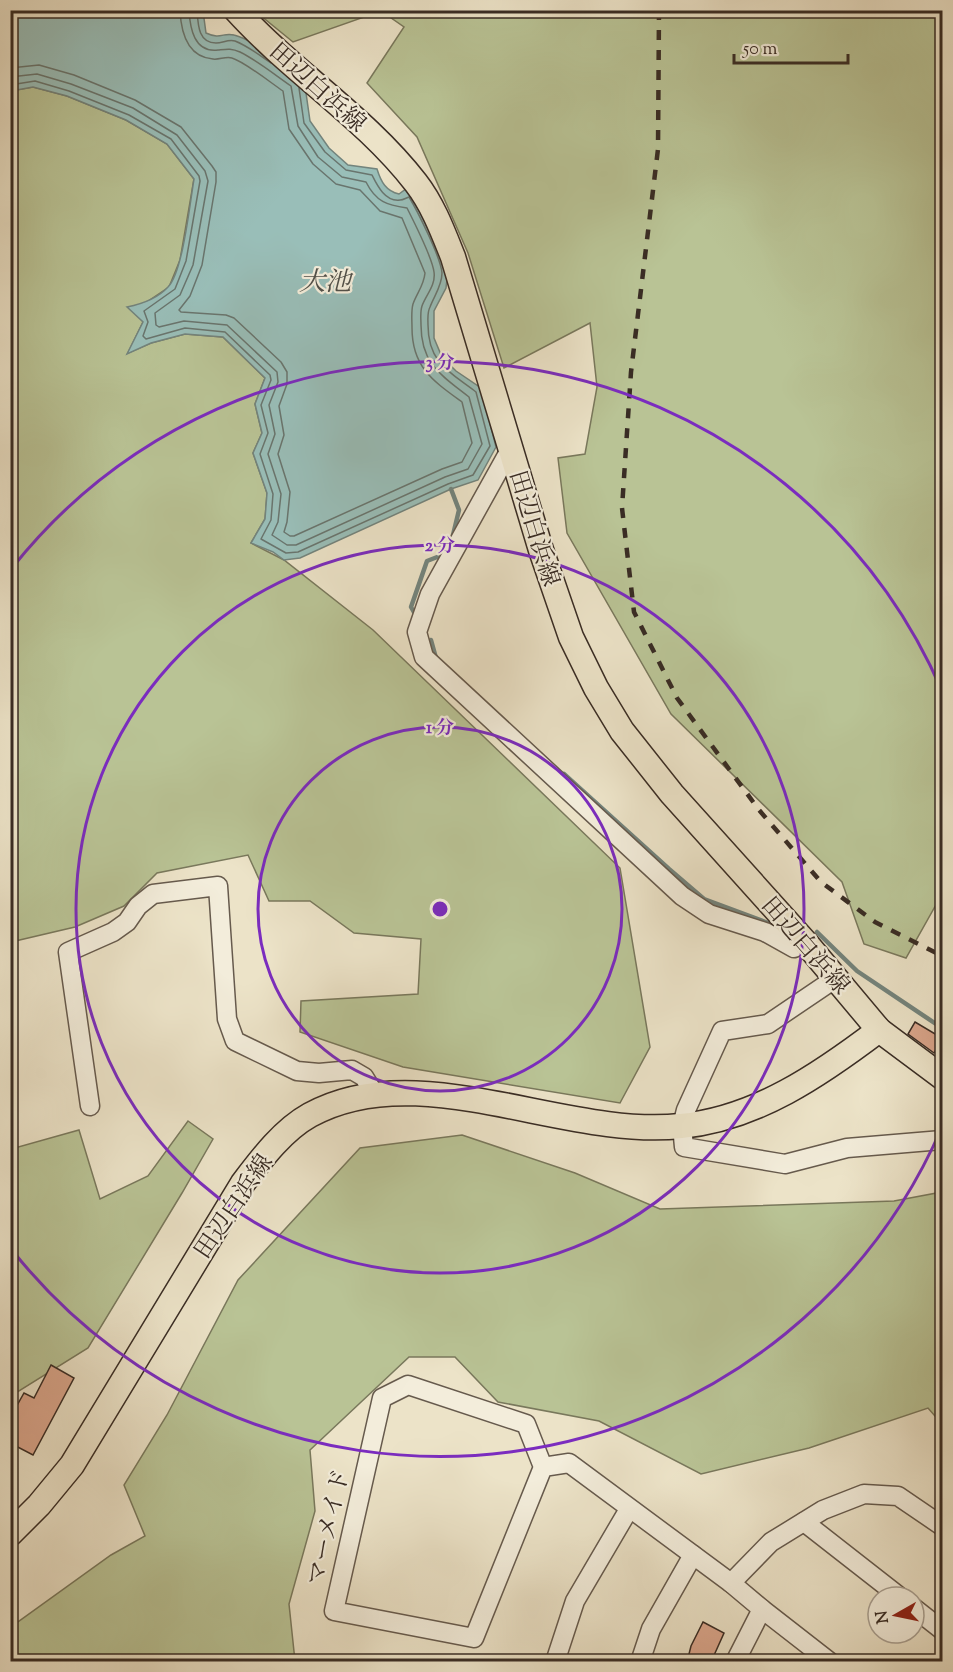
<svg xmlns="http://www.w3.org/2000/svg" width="953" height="1672" viewBox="0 0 953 1672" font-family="'Sorts Mill Goudy','Noto Serif JP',serif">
  <rect width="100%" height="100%" fill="#ece3c8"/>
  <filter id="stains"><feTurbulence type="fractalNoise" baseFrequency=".00333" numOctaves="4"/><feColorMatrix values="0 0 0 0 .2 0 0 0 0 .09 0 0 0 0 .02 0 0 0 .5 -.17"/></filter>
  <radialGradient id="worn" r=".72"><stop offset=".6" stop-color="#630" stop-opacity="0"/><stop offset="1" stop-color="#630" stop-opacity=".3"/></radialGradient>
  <g fill="#b9c395" stroke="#79785c" stroke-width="1.5">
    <polygon points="255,11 942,11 942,894 906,958 864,944 842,882 671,714 567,533 558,458 585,454 597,387 590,323 504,368 468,253 417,137 367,83 404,27 381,11 293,42"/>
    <polygon points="33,87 67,96 126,120 167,144 194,179 180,260 169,287 144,304 143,322 128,353 151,343 185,334 223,337 265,378 255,404 262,433 253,453 267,493 265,519 251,543 284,560 373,630 620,868 650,1047 620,1103 403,1067 300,1032 301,1001 418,994 421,939 354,933 310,901 269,901 248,855 157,873 124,906 75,927 11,942 10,91"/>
    <polygon points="188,1121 213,1139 182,1193 88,1348 11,1396 11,1149 79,1130 100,1199 148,1176"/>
    <polygon points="462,1135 575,1173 660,1209 894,1201 942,1192 942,1424 928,1408 809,1448 701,1474 599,1421 498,1402 455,1357 409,1357 310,1450 315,1511 289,1604 295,1661 11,1661 11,1627 111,1555 145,1536 124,1485 167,1415 238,1280 360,1148"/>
  </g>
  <path fill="#99beb8" stroke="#73847d" stroke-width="1.5" d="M11 10 203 11 206 33C221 40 223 32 234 35 255 40 286 66 304 79L310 121 329 148 348 165 377 169C381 182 386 191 399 194L410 186 448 270 446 288 434 311V338L442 357 456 371 481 388 496 447 478 480 451 489 300 558 284 560 273 552 251 543 265 519 267 493 253 453 262 433 255 404 265 378 223 337 185 334 151 343 127 354 143 322 127 307C142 304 157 299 168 287 183 272 190 202 194 179L167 144 126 120 67 96 33 87 11 91Z"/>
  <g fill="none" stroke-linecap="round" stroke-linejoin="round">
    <g stroke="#69756e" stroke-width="1.5">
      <path d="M197 10C198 24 198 43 216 43 223 43 228 39 235 41 248 46 259 55 271 63"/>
      <path d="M10 68 39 65 74 75 135 100 181 127 212 166 216 172V182L202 265 190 296 179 310 181 312 226 315 234 318 281 362 287 372V384L279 406 284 435 278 454 290 492 287 522 284 532 290 536H294L442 469 462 462 472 443 462 402C433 381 412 367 412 328 412 320 411 311 413 304 417 293 424 285 425 273L402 218 380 211 360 190 336 184 313 164 289 129 283 91C271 83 245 62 232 58 226 56 219 60 213 59 187 57 181 33 180 10"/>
      <path d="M10 77 37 74 71 84 133 108 177 135 205 171 208 181 193 265 180 295 155 313 156 325 159 327 184 321 227 325 277 372 278 382 269 405 275 434 268 454 281 494 278 522 272 535 287 545H296L445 477 468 469 482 444 469 397C441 375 421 364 421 325 421 319 420 312 422 306 426 295 436 285 434 272 432 257 414 222 407 208 387 205 376 202 366 182L342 177 318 157 298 126 291 86C275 75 258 61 240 52 231 48 227 49 218 50 194 53 190 28 189 10"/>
      <path d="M10 85 35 81 69 91 129 115 171 139 199 176 200 181 186 261 175 289 144 311 148 322 143 336 146 339 185 328 225 332 270 375 271 380 261 405 268 433 260 454 273 494 271 520 261 539 286 553 298 552 448 484 473 475 490 446 476 392C450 372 428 363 428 325 428 319 427 313 430 307 434 296 442 286 442 273 441 258 417 210 409 197 406 198 403 200 400 200 385 202 377 185 372 175L346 170 325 152 304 123 299 88"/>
    </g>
    <g stroke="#73847d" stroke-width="4.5">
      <polyline points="451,489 459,510 453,535"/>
      <polyline points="415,614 411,607 427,561 445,554"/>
      <polyline points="431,640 436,658"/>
      <polyline points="564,774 669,869 704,899 768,923 773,927"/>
      <polyline points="817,932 857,971 942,1028"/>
    </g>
  </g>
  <g fill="#dba68c" stroke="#392c24" stroke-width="1.5">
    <polygon points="915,1022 942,1038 934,1053 908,1034"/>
    <polygon points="51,1365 74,1378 33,1455 10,1443 10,1418 24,1393 34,1398"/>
    <polygon points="703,1622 724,1633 711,1662 687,1662 691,1646"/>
  </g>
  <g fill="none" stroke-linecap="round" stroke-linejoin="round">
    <g stroke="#665a4d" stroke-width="21">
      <g id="minor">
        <polyline points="512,451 506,457 430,594 417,632 424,657 682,896 709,914 765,932 794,948 806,943"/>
        <polyline points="836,978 768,1024 722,1031 686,1110 682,1126 684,1147 785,1164 847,1148 942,1140"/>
        <polyline points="90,1106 68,952 113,932 127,922 138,906 153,894 218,886 227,1019 235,1041 297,1071 319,1073 352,1070 364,1077 375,1095"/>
        <polyline points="543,1467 474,1638 334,1611 382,1398 408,1385 526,1424 543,1467 569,1463 731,1583 762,1609 830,1662"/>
        <polyline points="804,1522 900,1597"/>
        <polyline points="731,1583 771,1542 823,1510 864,1494 898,1496 942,1526"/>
        <polyline points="914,1608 942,1630"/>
        <polyline points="555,1662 575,1601 629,1509"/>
        <polyline points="640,1662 651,1629 693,1555"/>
        <polyline points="735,1662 762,1609"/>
      </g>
    </g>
    <g stroke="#392c24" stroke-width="27">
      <g id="major">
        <path d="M236 10C292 72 365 117 416 183 433 205 443 232 453 257L541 550 571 637 596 688 622 731 672 794 806 943 879 1030 942 1077"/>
        <path d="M10 1534 39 1505 72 1465 243 1183C262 1158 283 1130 310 1115 419 1055 564 1139 681 1126 756 1119 821 1074 879 1030"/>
      </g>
    </g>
    <use href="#minor" stroke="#f3eddb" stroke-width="18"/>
    <use href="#major" stroke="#ece3c8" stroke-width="24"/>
    <polyline stroke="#392c24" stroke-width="4.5" stroke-dasharray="10 10" stroke-linecap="butt" points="659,10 658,149 631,372 622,508 634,612 677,698 759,810 821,882 875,922 942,956"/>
  </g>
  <g fill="none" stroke="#7b2cbf" stroke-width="3">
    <circle cx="440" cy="909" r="182"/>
    <circle cx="440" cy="909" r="364"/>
    <path d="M942 1127A547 547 0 0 1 12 1250M12 568A547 547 0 0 1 942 691"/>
  </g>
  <g text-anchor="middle" stroke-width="4.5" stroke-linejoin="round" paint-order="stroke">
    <g font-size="24" fill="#392c24" stroke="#f3eddb">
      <text transform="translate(318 87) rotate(42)" y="8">田辺白浜線</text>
      <text transform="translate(535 528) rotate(73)" y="8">田辺白浜線</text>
      <text transform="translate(806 945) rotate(49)" y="8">田辺白浜線</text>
      <text transform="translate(233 1206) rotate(-56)" y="8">田辺白浜線</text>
      <text transform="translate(328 1527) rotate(-77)" y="8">マーメイド</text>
    </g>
    <g font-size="26" font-style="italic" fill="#515049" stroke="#f3eddb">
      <text x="325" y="290">大池</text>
    </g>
  </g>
  <circle cx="440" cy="909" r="9" fill="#7b2cbf" stroke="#f3eddb" stroke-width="3"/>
  <g font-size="18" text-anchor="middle" font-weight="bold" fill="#7b2cbf" stroke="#f3eddb" stroke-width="4.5" stroke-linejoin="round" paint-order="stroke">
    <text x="440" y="368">3 分</text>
    <text x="440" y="551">2 分</text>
    <text x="440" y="733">1 分</text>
  </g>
  <rect width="953" height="1672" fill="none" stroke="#ece3c8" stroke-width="36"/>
  <rect x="12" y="12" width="929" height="1648" fill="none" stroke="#392c24" stroke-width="3"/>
  <rect x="18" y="18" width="917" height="1636" fill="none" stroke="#392c24" stroke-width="1.5"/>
  <g transform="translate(896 1615) rotate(261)"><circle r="28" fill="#f3eddb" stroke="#a9a092" stroke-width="1.5"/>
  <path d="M0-4.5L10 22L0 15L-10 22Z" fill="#8f2418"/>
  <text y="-9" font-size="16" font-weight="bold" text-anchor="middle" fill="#392c24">N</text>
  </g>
  <path d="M734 54v9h114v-9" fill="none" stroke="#392c24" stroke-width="3"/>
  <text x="743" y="54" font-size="18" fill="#392c24" stroke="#f3eddb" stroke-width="4.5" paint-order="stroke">50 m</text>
  <rect width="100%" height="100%" filter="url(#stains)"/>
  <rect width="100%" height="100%" fill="url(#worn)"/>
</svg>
